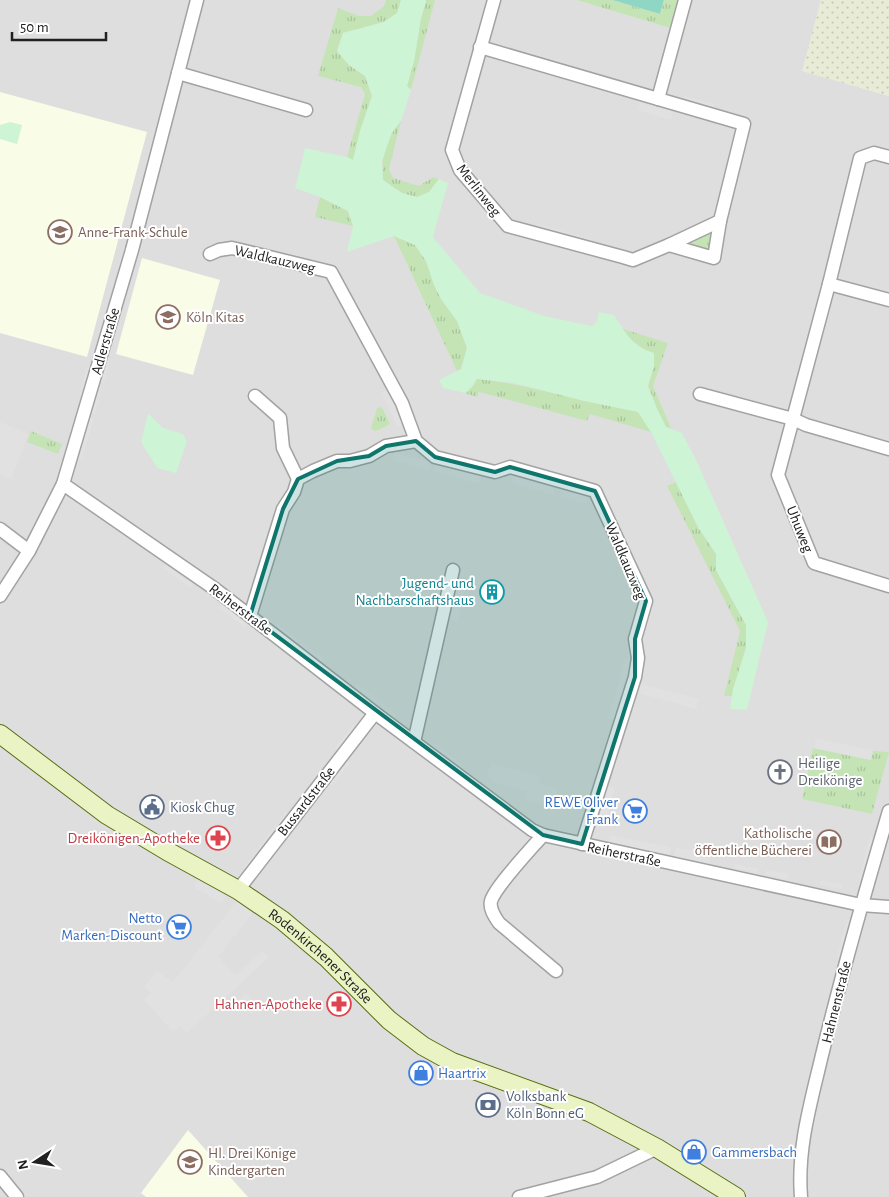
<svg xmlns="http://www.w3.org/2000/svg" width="889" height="1197" viewBox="0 0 889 1197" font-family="'Alegreya Sans',sans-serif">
  <defs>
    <pattern id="farmland-dots" width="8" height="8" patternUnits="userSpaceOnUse" patternTransform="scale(1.25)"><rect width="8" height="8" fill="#e8ecd7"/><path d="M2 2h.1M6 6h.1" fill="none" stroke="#c7cab8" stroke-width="1.8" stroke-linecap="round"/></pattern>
    <pattern id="grass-tufts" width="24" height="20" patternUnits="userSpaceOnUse" patternTransform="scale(1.25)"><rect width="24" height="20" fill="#c5e4b5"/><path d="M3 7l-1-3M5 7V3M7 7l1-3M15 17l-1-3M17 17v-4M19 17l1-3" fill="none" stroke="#a9c39b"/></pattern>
  </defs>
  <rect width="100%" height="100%" fill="#f0efe9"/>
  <polygon fill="#dfdede" points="0,0 576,0 684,32 692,0 821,0 803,71 889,96 889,1197 0,1197"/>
  <g fill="#f9fce6">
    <polygon points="0,92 147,132 87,357 0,333"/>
    <polygon points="142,258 220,280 193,375 116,354"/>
    <polygon points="188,1130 248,1197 146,1197 141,1193"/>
  </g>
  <polygon fill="url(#farmland-dots)" points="821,0 889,0 889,96 802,71"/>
  <g fill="url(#grass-tufts)">
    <polygon points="386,0 401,0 397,13 384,22 343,33 337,51 349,65 365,76 372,96 360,131 353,161 347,157 365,94 361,87 318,76 338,8 359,16 371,16 384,6"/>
    <polygon points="426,0 435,0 411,90 407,86 414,61 421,18"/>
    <polygon points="576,0 612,0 660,14 664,0 678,0 670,28"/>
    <path d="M401 121 389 169 393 178 419 186 433 177 439 179 429 192 417 198 402 193 383 180C380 159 387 137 401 121Z"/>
    <polygon points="320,197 348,211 353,226 315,217"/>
    <polygon points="711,232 712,234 708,249 688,243"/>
    <polygon points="394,236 415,245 426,261 434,285 441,299 457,321 467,348 461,369 457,371"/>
    <polygon points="623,329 668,343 653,386 671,428 666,427 657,409 648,386 654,366 645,350 626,336"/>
    <path d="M477 378C531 386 584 401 638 411L651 432 590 414 587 421 479 392 477 397 465 393 472 387Z"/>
    <polygon points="380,407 383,409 390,424 379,430 374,431 371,428 377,408"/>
    <polygon points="31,431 62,444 58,454 27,442"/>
    <polygon points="676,482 698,527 716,554 716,570 746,625 746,648 732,696 724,696 740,631 667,486"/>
    <polygon points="813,748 871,760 873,751 889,752 872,814 802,799"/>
  </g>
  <g fill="#ccf4d5">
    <path d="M401 0H426V2L421 18 414 61 407 86 411 90 401 121 392 132 382 161 383 180 402 193 417 197 429 192 439 179 448 183 433 237 480 293 544 316 592 326 597 321 599 312 614 315C626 333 631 346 654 353V366L648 386 657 409 666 427 682 433 697 462 768 622 747 710 730 709 733 689 746 648V625L716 570V554L698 527 651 432 638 412 584 401 513 383 477 379 472 387 465 393 443 388 439 380 461 369 467 348 457 321 441 299 434 285 426 261 415 245 394 236 347 252 353 226 348 211 320 197 295 188 305 148 347 157 353 160 360 131 372 96 365 76 349 65 337 51 343 33 384 22 397 13Z"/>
    <polygon points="10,122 22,125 17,144 0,139 0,125"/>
    <polygon points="148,413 163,428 183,434 187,442 176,473 157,468 141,442"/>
  </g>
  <polygon fill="#90d6c5" points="612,0 664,0 660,14"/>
  <g fill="#e1e1e1">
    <polygon points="526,51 570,64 569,67 525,55"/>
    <polygon points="685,96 714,104 713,107 684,99"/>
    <polygon points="640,102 673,111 671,120 638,110"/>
    <polygon points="537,224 591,239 590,243 536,228"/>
    <polygon points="107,357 111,359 104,383 100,382"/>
    <polygon points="87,367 92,368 84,396 79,395"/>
    <polygon points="98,386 102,388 95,414 91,413"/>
    <polygon points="390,389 405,423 397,427 382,393"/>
    <polygon points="90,417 94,419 82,458 79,457"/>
    <polygon points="0,422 29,434 11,479 0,474"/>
    <polygon points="394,453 431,462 430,470 392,460"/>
    <polygon points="435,462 481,475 480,484 433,471"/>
    <polygon points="511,474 553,485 555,495 513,484"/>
    <polygon points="559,486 586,495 587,504 561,497"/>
    <polygon points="165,565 193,585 191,588 163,568"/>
    <polygon points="457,588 466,590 457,622 449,619"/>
    <polygon points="222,604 248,623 245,627 219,608"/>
    <polygon points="268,618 299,640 297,643 266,621"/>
    <polygon points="302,642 324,659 322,662 300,645"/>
    <polygon points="625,659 633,661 617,721 608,718"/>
    <polygon points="357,684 397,715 395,717 354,686"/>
    <polygon points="641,684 699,699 696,709 639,693"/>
    <polygon points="353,725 356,727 338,750 335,748"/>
    <polygon points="816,738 873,751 871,760 814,748"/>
    <polygon points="434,742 465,767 463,770 432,745"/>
    <polygon points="347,761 350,763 333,785 330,782"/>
    <polygon points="491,763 540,777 539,784 558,789 554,808 525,799 527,791 498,784 487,776"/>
    <polygon points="606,786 615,789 604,828 595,825"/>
    <polygon points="286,812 289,814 247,869 244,867"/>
    <polygon points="610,835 671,847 669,856 608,844"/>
    <polygon points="870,836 874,837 862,880 859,879"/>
    <polygon points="676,848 711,854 709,864 674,857"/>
    <polygon points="735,864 759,869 758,873 734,868"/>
    <polygon points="766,870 788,874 787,879 765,875"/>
    <polygon points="198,880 226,896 222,904 194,887"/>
    <polygon points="821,880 843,884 842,889 820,885"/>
    <polygon points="236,902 253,912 218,957 235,975 263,951 269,957 187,1033 180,1026 173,1032 144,1000 151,993 144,987 157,971 173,982"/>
    <polygon points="847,919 851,920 841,958 837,957"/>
    <polygon points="246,993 259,1008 252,1014 239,999"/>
  </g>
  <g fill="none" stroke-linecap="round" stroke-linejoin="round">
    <g stroke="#a2a2a2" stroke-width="15">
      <g id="minor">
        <polyline points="494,0 452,150 460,170 508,226 623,257 633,260 669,245 720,221"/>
        <polyline points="480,47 744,124 720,221 714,258 669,245"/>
        <polyline points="178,73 306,110"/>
        <polyline points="658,99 685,0"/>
        <polyline points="889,157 874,153 860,158 829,284 778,475 814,563 889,586"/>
        <polyline points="210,254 219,250 232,248 331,272 402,403 416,441 435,457 495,472 510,467 595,491 646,601 635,639 638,658 635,677 582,844"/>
        <polyline points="829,284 889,300"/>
        <polyline points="700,394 793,419 806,425 889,449"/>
        <polyline points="255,396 280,418 283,448 298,479"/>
        <polyline points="63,484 215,589 375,713 532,830 543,835 861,905 889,907"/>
        <polyline points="0,529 29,551"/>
        <polyline points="0,596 29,551 63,484 132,250 197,0"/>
        <polyline points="250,616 283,509 294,492 298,479 313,471 337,461 350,461 369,456 386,446 416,441"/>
        <polyline points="414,742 453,570"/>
        <path d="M543 835C531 849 495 887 491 901 489 909 495 917 499 923L556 971"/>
        <polyline points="238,890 375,713"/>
        <polyline points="0,1176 17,1197"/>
        <polyline points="519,1197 597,1177 657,1148"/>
        <path d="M801 1197C797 1148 811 1102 822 1055 842 973 865 892 889 811"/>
      </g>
    </g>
    <g stroke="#576e12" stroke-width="20">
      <g id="secondary">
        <path id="s1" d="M0 734 107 815 167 851 238 890 282 920 326 957 389 1020 423 1046 452 1062 589 1112 657 1148 736 1197"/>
      </g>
    </g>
    <use href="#minor" stroke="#fff" stroke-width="12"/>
    <use href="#secondary" stroke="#eaf3c4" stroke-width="18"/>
  </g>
  <path fill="#0f766e" fill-opacity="0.2" stroke="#0f766e" stroke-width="4" stroke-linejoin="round" d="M416 441 435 457 495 472 510 467 595 491 646 601 635 639V677L582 844 543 835 250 616 283 509 298 479 337 461 369 456 386 446Z"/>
  <defs>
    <g id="school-ring" transform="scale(1.25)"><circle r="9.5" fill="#fff" stroke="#8d6e63" stroke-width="1.5"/><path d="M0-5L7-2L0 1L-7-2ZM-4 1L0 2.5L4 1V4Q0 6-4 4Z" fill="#8d6e63"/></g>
    <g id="building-ring" transform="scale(1.25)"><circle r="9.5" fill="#fff" stroke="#0f9aa8" stroke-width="1.5"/><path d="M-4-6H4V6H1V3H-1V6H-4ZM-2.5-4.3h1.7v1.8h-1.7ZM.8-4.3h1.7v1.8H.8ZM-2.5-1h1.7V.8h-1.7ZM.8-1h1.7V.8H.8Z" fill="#0f9aa8"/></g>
    <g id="church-ring" transform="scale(1.25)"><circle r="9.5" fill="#fff" stroke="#6b7280" stroke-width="1.5"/><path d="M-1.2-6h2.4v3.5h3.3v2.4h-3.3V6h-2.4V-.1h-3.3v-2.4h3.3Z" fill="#6b7280"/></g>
    <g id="civic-ring" transform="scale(1.25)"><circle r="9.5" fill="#fff" stroke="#5c6f8a" stroke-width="1.5"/><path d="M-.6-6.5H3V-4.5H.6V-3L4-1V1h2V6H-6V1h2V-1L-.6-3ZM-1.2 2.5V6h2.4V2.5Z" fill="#5c6f8a"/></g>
    <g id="supermarket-ring" transform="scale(1.25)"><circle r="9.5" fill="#fff" stroke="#3f7fe0" stroke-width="1.5"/><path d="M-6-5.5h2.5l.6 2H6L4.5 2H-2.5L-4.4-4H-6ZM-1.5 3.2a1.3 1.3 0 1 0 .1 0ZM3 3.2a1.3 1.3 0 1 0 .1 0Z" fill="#3f7fe0"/></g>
    <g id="pharmacy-ring" transform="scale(1.25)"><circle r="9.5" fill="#fff" stroke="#e0444e" stroke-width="1.5"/><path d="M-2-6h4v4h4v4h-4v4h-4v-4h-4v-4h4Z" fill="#e0444e"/></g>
    <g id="library-ring" transform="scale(1.25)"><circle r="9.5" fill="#fff" stroke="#8d6e63" stroke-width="1.5"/><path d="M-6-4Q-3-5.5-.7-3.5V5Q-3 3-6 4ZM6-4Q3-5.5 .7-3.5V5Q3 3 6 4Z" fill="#8d6e63"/></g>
    <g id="shop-ring" transform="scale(1.25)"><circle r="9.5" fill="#fff" stroke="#3f7fe0" stroke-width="1.5"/><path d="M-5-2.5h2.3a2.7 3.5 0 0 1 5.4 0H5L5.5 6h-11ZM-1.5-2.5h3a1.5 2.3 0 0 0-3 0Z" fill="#3f7fe0"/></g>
    <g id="bank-ring" transform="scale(1.25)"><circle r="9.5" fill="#fff" stroke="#5c6f8a" stroke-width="1.5"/><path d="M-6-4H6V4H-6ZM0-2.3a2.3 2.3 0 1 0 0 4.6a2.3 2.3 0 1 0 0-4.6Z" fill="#5c6f8a"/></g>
  </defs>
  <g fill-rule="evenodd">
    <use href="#school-ring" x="60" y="232"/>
    <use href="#school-ring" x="168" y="317"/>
    <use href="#building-ring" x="492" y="592"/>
    <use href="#church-ring" x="780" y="772"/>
    <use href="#civic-ring" x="152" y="807"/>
    <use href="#supermarket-ring" x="635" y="811"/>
    <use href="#pharmacy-ring" x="218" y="838"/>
    <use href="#library-ring" x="829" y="842"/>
    <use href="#supermarket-ring" x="179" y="927"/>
    <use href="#pharmacy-ring" x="339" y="1004"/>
    <use href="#shop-ring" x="421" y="1073"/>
    <use href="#bank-ring" x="488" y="1105"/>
    <use href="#shop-ring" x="694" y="1152"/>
    <use href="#school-ring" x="190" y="1162"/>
  </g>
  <g text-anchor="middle" stroke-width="4" stroke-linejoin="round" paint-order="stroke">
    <g font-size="15" fill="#212121" stroke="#fff">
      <text transform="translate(479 190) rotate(52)" y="5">Merlinweg</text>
      <text transform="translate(275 259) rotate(13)" y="5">Waldkauzweg</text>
      <text transform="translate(105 341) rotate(-74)" y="5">Adlerstraße</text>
      <text transform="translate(800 529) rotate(68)" y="5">Uhuweg</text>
      <text transform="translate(626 561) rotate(67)" y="5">Waldkauzweg</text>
      <text transform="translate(241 609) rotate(37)" y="5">Reiherstraße</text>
      <text transform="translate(306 801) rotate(-52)" y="5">Bussardstraße</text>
      <text transform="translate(624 854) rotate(12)" y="5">Reiherstraße</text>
      <text dy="5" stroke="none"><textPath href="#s1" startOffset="391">Rodenkirchener Straße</textPath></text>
      <text transform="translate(836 1002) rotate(-76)" y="5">Hahnenstraße</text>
    </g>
    <g font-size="15" fill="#785e54" stroke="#fff" text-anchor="start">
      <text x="78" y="237">Anne-Frank-Schule</text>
      <text x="186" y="322">Köln Kitas</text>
      <text x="812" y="838" text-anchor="end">Katholische<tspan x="812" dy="17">öffentliche Bücherei</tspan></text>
      <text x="208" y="1158">Hl. Drei Könige<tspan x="208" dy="17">Kindergarten</tspan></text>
    </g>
    <g font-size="15" fill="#0d838f" stroke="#fff" text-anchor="end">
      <text x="474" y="588">Jugend- und<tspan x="474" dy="17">Nachbarschaftshaus</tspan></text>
    </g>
    <g font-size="15" fill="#5b616d" stroke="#fff" text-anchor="start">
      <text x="798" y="768">Heilige<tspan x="798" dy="17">Dreikönige</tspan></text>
    </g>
    <g font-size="15" fill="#366cbe" stroke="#fff" text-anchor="end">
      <text x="618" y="807">REWE Oliver<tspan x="618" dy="17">Frank</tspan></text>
      <text x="162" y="923">Netto<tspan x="162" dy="17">Marken-Discount</tspan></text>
      <text x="438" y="1078" text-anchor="start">Haartrix</text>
      <text x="712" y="1157" text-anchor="start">Gammersbach</text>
    </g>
    <g font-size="15" fill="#4e5e75" stroke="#fff" text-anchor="start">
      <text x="170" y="812">Kiosk Chug</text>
      <text x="506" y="1101">Volksbank<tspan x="506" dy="17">Köln Bonn eG</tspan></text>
    </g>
    <g font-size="15" fill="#be3a42" stroke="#fff" text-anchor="end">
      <text x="200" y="843">Dreikönigen-Apotheke</text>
      <text x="322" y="1009">Hahnen-Apotheke</text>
    </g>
  </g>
  <g transform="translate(35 1162) rotate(258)" stroke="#ffffff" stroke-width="4" paint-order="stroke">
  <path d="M0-4L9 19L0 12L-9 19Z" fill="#212121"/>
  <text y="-8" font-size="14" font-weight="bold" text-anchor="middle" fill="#212121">N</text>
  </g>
  <path d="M12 32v8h94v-8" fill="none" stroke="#212121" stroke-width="2.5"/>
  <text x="20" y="32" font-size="15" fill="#212121" stroke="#ffffff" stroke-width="4" paint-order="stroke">50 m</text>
</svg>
